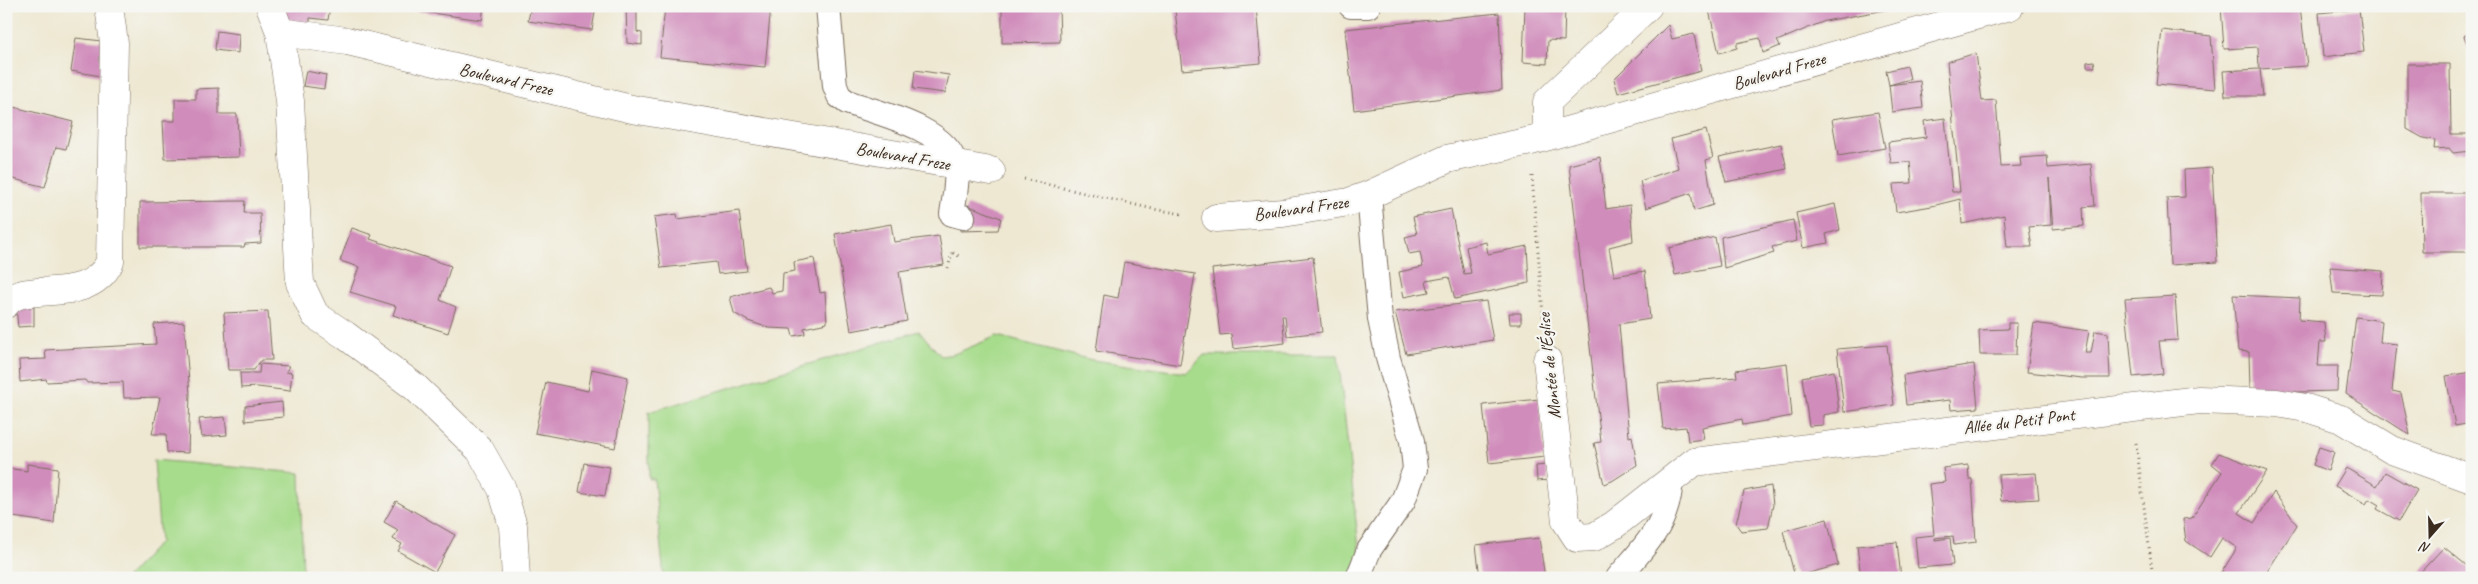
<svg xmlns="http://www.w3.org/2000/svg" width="2478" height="584" viewBox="0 0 2478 584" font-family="Caveat,sans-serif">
  <rect width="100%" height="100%" fill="#f6f6f2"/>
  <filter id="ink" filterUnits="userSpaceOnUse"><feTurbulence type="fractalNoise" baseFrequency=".02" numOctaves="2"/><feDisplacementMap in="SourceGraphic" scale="10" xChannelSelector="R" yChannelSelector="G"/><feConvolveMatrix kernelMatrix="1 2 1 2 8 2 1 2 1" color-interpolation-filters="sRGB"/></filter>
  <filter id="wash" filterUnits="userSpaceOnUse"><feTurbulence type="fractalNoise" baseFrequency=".0096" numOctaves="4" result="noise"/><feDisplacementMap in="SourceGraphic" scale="20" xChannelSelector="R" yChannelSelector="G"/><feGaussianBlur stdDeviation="1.12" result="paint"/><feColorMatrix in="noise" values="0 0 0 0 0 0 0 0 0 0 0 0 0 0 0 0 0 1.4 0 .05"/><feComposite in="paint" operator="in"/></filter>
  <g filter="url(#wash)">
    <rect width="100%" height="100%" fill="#eee8d2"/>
    <g fill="#a7dc8c" stroke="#718355">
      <polygon points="919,331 941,356 954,354 997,336 1092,360 1186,373 1204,355 1338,355 1360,558 1348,578 664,578 654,479 649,479 649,412"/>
      <polygon points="154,460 300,473 303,578 126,578 160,542"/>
    </g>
    <g id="blocks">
      <g fill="#d08cbb">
        <polygon points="286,6 330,6 328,20 310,18 310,25 284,20"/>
        <polygon points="380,6 484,6 482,20"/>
        <polygon points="531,6 596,6 592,30 528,21"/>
        <polygon points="626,6 637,6 637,32 642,33 642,45 627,43"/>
        <polygon points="665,6 771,6 765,67 660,57"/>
        <polygon points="1002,6 1059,6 1060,42 1002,43"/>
        <polygon points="1210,6 1256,6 1261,63 1182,70 1175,10"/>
        <polygon points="1525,6 1565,6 1564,41 1548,40 1547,64 1523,62"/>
        <polygon points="1708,6 1902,6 1902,7 1825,21 1777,41 1780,46 1763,53 1760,38 1737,43 1737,48 1719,53"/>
        <polygon points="2221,6 2300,6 2307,66 2260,69 2263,96 2225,96 2223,71 2259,69 2258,47 2224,49"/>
        <polygon points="2359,9 2364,52 2323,57 2319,13"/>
        <polygon points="1499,13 1502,90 1354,110 1345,29"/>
        <polygon points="1668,25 1672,39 1694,34 1701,71 1618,93 1614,79"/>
        <polygon points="2162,30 2211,36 2215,89 2156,84"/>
        <polygon points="217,31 239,34 238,53 215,50"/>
        <polygon points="2472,32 2472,56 2464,36"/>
        <polygon points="76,38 102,41 101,76 71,71"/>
        <polygon points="1976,53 1982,101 1996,100 2001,167 2021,166 2020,158 2047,156 2048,168 2091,164 2095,206 2083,207 2084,226 2053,229 2049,178 2051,225 2029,227 2032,247 2007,247 2004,215 1962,224 1960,199 1932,206 1896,212 1893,184 1912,183 1910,162 1891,163 1888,142 1926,137 1924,121 1945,118 1952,192 1960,192 1947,62"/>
        <polygon points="2094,61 2095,67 2087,67 2087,62"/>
        <polygon points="2407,64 2450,64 2451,134 2472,134 2472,151 2453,153 2449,148 2434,149 2435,140 2423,138 2407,129"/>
        <polygon points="1907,66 1910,79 1889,85 1886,71"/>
        <polygon points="915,70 949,75 945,93 913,89"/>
        <polygon points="306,71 326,75 324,89 303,86"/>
        <polygon points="1920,81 1923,108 1892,112 1889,85"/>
        <polygon points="219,88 219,114 237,114 239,157 165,159 163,121 175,121 175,99 196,99 196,89"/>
        <polygon points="6,105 73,122 66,149 56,147 45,187 6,177"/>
        <polygon points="1878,112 1885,148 1838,156 1832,119"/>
        <polygon points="1706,130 1713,158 1706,160 1713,205 1694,211 1691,193 1646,208 1640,181 1678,168 1671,139"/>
        <polygon points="1781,144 1787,169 1726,182 1719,157"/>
        <polygon points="1600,157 1606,209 1630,205 1633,241 1609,247 1614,276 1645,271 1650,319 1619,324 1629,437 1632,436 1637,465 1612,481 1604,484 1594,443 1601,442 1569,165"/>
        <polygon points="2212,168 2217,262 2170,265 2167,198 2185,197 2184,170"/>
        <polygon points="2421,193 2471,193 2472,252 2422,252"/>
        <polygon points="245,201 244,213 260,213 261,243 245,244 244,247 140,247 140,202"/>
        <polygon points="1835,204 1840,230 1826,234 1828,243 1803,248 1796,213"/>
        <polygon points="967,205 1001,218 998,230 960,231"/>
        <polygon points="1451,209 1464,274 1471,273 1466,247 1486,242 1488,254 1527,246 1529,283 1455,299 1449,277 1426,281 1429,292 1404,297 1399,272 1423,267 1420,252 1409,254 1405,237 1417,234 1413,217"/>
        <polygon points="739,211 747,271 718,274 716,262 661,268 654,217 677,214 678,219"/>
        <polygon points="1793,220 1797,241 1772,247 1774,253 1724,268 1721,237"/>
        <polygon points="891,224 894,242 939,236 944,265 899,272 907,321 851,331 835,234"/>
        <polygon points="352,228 372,235 370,239 451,266 440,300 456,307 448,333 393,315 396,306 350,292 359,267 340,261"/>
        <polygon points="1715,237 1720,266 1675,275 1669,248"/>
        <polygon points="1313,257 1322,332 1287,336 1285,316 1282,316 1285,343 1233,349 1231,334 1220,335 1212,269"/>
        <polygon points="814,258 820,293 825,292 827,323 804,328 805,334 793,336 791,329 769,328 748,321 734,313 730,297 769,287 772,293 782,291 783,273 795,271 794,262"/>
        <polygon points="1124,262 1195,274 1180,365 1096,351 1104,295 1118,298"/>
        <polygon points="2330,267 2383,271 2382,295 2333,293"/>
        <polygon points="2233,295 2300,298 2299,320 2324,322 2326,342 2320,342 2318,366 2338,366 2337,391 2297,392 2250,389 2249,352 2238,351"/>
        <polygon points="2175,296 2178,340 2159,341 2163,374 2133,377 2125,299"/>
        <polygon points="1486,301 1493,340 1406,354 1395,312"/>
        <polygon points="16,307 34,307 34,326 18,327"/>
        <polygon points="268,311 272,360 261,360 254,370 228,370 224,313"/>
        <polygon points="1509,313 1521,313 1521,324 1510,324"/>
        <polygon points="2356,317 2382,321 2380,342 2397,344 2392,391 2401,393 2410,435 2346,394"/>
        <polygon points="184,322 190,394 188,453 167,452 166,434 152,434 160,397 124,398 123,382 87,383 85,380 47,382 46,379 20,382 19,360 46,359 45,350 156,344 154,324"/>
        <polygon points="2008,323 2017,323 2016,355 1980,355 1979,330 2008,329"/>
        <polygon points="2034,323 2089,331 2085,353 2091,353 2095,331 2108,333 2110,378 2082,378 2027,372"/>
        <polygon points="1887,345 1894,405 1844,412 1837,349"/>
        <polygon points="1787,363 1792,416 1743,425 1742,419 1702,427 1704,439 1688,441 1686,427 1663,429 1658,384 1737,377 1736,370"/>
        <polygon points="260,364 289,366 286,372 292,373 290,391 258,387 241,388 240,373 259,373"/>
        <polygon points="1974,364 1978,408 1951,410 1950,400 1906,405 1903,375"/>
        <polygon points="592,369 628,377 615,448 535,433 546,382 588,391"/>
        <polygon points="1834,371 1839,412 1823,415 1823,425 1809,426 1802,377"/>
        <polygon points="2472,372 2472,423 2455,426 2446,376"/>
        <polygon points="1539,399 1545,457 1489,463 1483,405"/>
        <polygon points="282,402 283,417 245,421 245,406"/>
        <polygon points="225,417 227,435 202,437 199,419"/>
        <polygon points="2319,447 2334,452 2328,471 2313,465"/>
        <polygon points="2219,453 2267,471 2239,513 2254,523 2274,492 2297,525 2263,578 2218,578 2237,548 2222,538 2210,557 2186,541 2183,519 2192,518 2222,472 2212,464"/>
        <polygon points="584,463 610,467 605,496 579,492"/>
        <polygon points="27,464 58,468 54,523 6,516 6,468 27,471"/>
        <polygon points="1546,465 1548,480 1537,481 1536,466"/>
        <polygon points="1968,465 1969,479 1972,479 1976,542 1954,545 1953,536 1935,538 1935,540 1950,538 1953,565 1918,568 1915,537 1934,535 1929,484 1945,482 1943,468"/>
        <polygon points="2346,468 2377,486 2385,472 2417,490 2399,521 2377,509 2379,505 2369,499 2366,504 2335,486"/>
        <polygon points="2036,473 2039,499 2001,501 1998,475"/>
        <polygon points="1771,486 1773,505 1768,528 1741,531 1736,524 1744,491"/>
        <polygon points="396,501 455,535 435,572 398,551 402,544 393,539 398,530 384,522"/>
        <polygon points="1827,519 1838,565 1795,577 1783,531"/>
        <polygon points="1539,538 1545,578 1480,578 1476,545"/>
        <polygon points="1897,542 1901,578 1861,578 1857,546"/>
        <polygon points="2444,547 2472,570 2472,578 2415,578"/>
      </g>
    </g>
  </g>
  <g filter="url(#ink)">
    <use href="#blocks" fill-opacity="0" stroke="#7a6c5d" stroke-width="1"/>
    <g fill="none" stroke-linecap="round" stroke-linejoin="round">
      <g stroke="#7a6c5d" stroke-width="26">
        <g id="service">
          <path d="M828 6 835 86 839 96 847 102C877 113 947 128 955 164 959 178 954 199 952 214L963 217"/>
          <polyline points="1351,6 1368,6"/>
          <polyline points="1358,578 1369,550 1403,501 1415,469 1412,441 1388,358 1380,319 1369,195"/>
          <path d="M1618 578C1646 544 1668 526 1671 480"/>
        </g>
      </g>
      <g stroke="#7a6c5d" stroke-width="29">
        <g id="minor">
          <polyline points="270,6 280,32 347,41 632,109 991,171"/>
          <polyline points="280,32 290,101 300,283 315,315 345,335 415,387 480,450 502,489 513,526 516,578"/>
          <polyline points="1547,136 1547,102 1648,6"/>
          <polyline points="1216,218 1283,213 1349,202 1369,195 1447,159 1531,141 2010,6"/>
          <path d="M6 304C23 279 87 308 110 262L114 43 109 6"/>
          <polyline points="1547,360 1566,521 1577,538 1594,537 1614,525 1694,462 2199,400 2277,403 2306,408 2341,419 2392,450 2472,479"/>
        </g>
      </g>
      <g stroke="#7a6c5d" stroke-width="3" stroke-dasharray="1 4" stroke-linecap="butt">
        <polyline points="1532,176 1544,327"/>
        <polyline points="1024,179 1153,209 1183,214"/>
        <polyline points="953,253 961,257"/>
        <polyline points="948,268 953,249"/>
        <polyline points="2136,443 2153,578"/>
      </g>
      <use href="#service" stroke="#fff" stroke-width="24"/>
      <use href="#minor" stroke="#fff" stroke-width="28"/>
    </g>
  </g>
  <g text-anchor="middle" stroke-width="4.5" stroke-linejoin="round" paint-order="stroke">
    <g font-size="18" fill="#3b2a1e" stroke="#f6f6f2">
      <text transform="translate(1779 71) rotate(-16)" y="6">Boulevard Freze</text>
      <text transform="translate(506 79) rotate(13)" y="6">Boulevard Freze</text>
      <text transform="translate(903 156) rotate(10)" y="6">Boulevard Freze</text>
      <text transform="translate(1301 208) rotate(-8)" y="6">Boulevard Freze</text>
      <text transform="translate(1549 366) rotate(-96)" y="6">Montée de l'Église</text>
      <text transform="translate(2019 421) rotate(-7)" y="6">Allée du Petit Pont</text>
    </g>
  </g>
  <rect width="2478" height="584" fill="none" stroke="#f6f6f2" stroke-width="25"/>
  <g transform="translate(2430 536) rotate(200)" stroke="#f6f6f2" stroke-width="4" paint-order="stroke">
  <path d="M0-4L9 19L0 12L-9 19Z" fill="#3b2a1e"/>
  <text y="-8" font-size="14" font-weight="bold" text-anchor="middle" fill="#3b2a1e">N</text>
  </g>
</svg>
